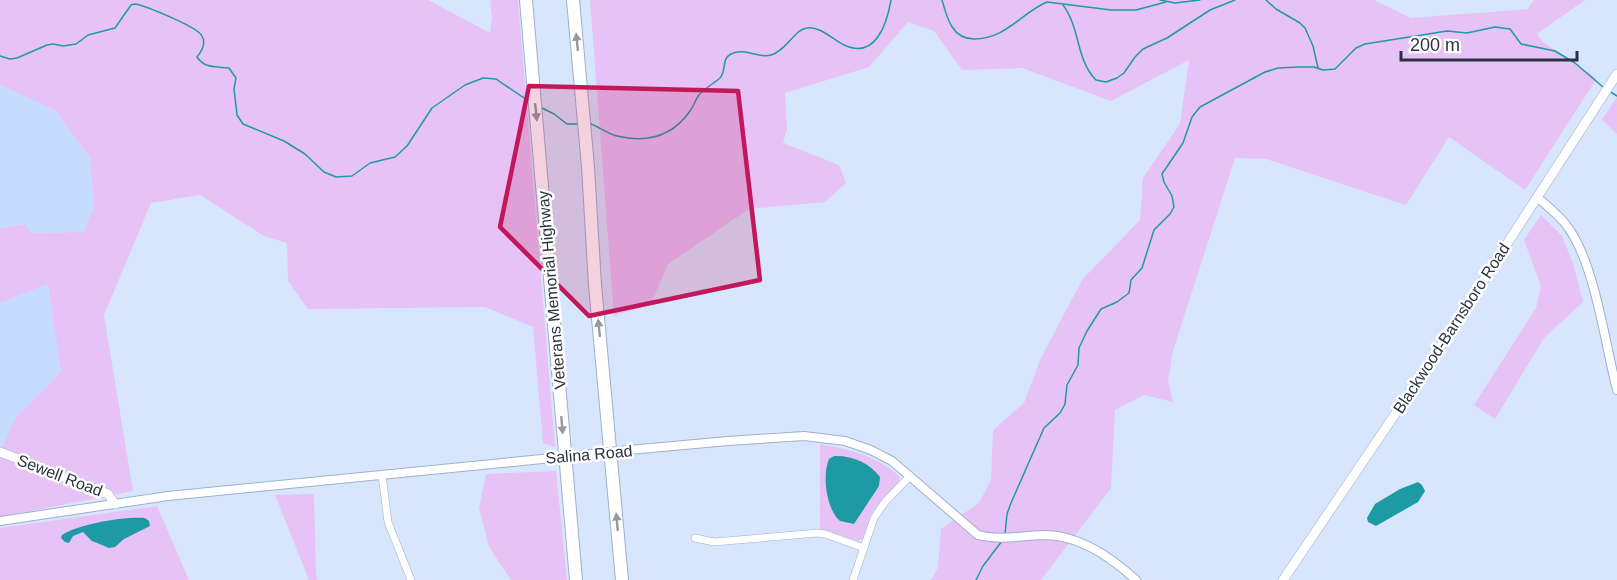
<svg xmlns="http://www.w3.org/2000/svg" width="1617" height="580" viewBox="0 0 1617 580" font-family="Arial,sans-serif">
  <rect width="100%" height="100%" fill="#d7e6fd"/>
  <g fill="#c5dcff">
    <polygon points="0,85 56,111 90,158 94,206 84,232 31,233 25,224 0,228"/>
    <polygon points="48,284 61,372 16,417 0,451 0,303"/>
  </g>
  <g fill="#e6c2f7">
    <polygon points="0,0 428,0 490,33 492,17 490,0 518,0 555,447 543,443 533,327 485,307 308,309 288,281 287,243 264,236 200,195 151,203 104,315 133,491 0,517 0,451 16,417 61,372 48,284 0,303 0,228 25,224 31,233 84,232 94,206 90,158 56,111 0,85"/>
    <polygon points="590,0 1374,0 1411,18 1528,9 1534,0 1585,0 1537,34 1543,42 1597,78 1525,190 1449,137 1406,205 1266,159 1235,158 1173,351 1168,381 1173,402 1144,395 1115,410 1111,488 1041,580 931,580 938,568 941,529 979,503 991,480 993,430 1024,403 1040,360 1082,280 1140,220 1143,178 1180,124 1189,60 1111,101 1022,68 962,70 934,31 908,22 869,67 785,93 787,129 783,143 839,165 846,183 825,202 749,209 668,264 651,304 614,316"/>
    <polygon points="1617,97 1617,134 1602,120"/>
    <polygon points="1541,215 1562,236 1573,263 1583,302 1544,338 1495,419 1474,405 1536,308 1541,286 1524,240"/>
    <path d="M820 444C848 449 878 456 900 477L898 483 874 509 864 537 859 541 820 529Z"/>
    <polygon points="556,471 567,580 511,580 489,547 479,508 486,474"/>
    <polygon points="314,494 316,576 318,580 309,580 275,495"/>
    <polygon points="157,506 189,580 0,580 0,528"/>
  </g>
  <g fill="#1e9aa5">
    <path d="M834 456C851 455 870 463 880 477L879 486 854 524 840 521C826 509 822 475 829 459Z"/>
    <polygon points="1418,482 1422,485 1425,491 1418,502 1376,526 1368,522 1367,518 1375,504 1400,489"/>
    <path d="M145 518 149 521 150 526 124 539 115 547 109 548 92 541 83 532 73 536 69 543 65 542 61 538 62 535C78 524 125 516 145 518Z"/>
  </g>
  <g fill="none" stroke-linecap="round" stroke-linejoin="round">
    <g stroke="#1e9aa5" stroke-width="1.5">
      <path d="M942 0C947 18 952 39 974 39 1006 39 1021 13 1047 2L1111 10H1136L1166 2"/>
      <polyline points="1160,0 1175,3 1200,0"/>
      <polyline points="1266,0 1276,9 1300,23 1305,28 1313,46 1318,68"/>
      <path d="M1063 5C1080 27 1076 60 1096 80L1106 82 1117 78 1124 73 1135 57 1143 49 1167 38 1210 10 1235 0"/>
      <path d="M0 56 10 59 17 58 47 45 53 44 63 46 76 44 88 35 115 28 131 5 135 4C146 6 198 27 202 36 206 43 202 51 197 57 205 69 216 66 229 68L236 78 234 89 237 115 243 124 284 141 305 154 324 172 336 177 352 176 370 163 395 157 407 146 432 108 465 85 483 78 496 79 530 102"/>
      <polyline points="1609,91 1617,96"/>
      <polyline points="540,107 554,114 567,124 578,124"/>
      <path d="M588 123C599 126 607 134 617 136 647 143 672 137 690 111 694 106 695 100 699 95 705 88 713 84 720 78 727 70 721 59 731 54 745 47 758 59 771 55 786 51 795 29 807 28 821 26 833 40 844 45 876 60 887 23 891 0"/>
      <polyline points="1005,534 1007,514 1011,503 1044,428 1060,413 1065,404 1067,385 1078,365 1079,348 1087,331 1101,309 1117,302 1129,293 1131,280 1142,268 1154,230 1170,214 1174,207 1172,196 1164,182 1162,174 1183,143 1192,117 1200,107 1265,72 1278,68 1298,67 1314,67 1323,70 1335,69 1356,48 1365,44 1447,31 1467,33 1495,27 1510,29 1521,44 1555,51 1575,63 1603,87"/>
      <polyline points="976,580 983,566 1002,541"/>
    </g>
    <g stroke="#9fb0cc" stroke-width="8">
      <g id="minor">
        <polyline points="382,475 388,522 411,580"/>
        <polyline points="695,538 714,542 818,533 825,534 864,548"/>
        <polyline points="853,580 874,518 885,502 910,476"/>
      </g>
    </g>
    <g stroke="#9fb0cc" stroke-width="10">
      <g id="tertiary">
        <path d="M1537 197C1547 206 1559 215 1567 226 1595 263 1605 344 1617 390"/>
        <path d="M629 450 728 441 804 436 845 441 871 450 892 461 978 535C1001 541 1023 535 1047 535 1081 536 1112 558 1136 580"/>
        <polyline points="0,521 168,496 542,459"/>
      </g>
    </g>
    <g stroke="#9fb0cc" stroke-width="10">
      <g id="secondary">
        <polyline points="0,452 108,494 115,504"/>
        <polyline points="1283,580 1433,358 1617,74"/>
      </g>
    </g>
    <g stroke="#9fb0cc" stroke-width="14">
      <g id="motorway">
        <polyline points="526,0 576,580"/>
        <polyline points="573,0 588,167 595,285 622,580"/>
      </g>
    </g>
    <use href="#minor" stroke="#fff" stroke-width="7"/>
    <use href="#tertiary" stroke="#fff" stroke-width="8"/>
    <use href="#secondary" stroke="#fff" stroke-width="9"/>
    <use href="#motorway" stroke="#fff" stroke-width="12"/>
    <g stroke="#9fb0cc" stroke-width="10" stroke-linecap="butt">
      <polyline id="tertiary-bridge" points="542,459 629,450"/>
    </g>
    <use href="#tertiary-bridge" stroke="#fff" stroke-width="8"/>
  </g>
  <defs><path id="oneway-solid" d="M-6-.8H1V-3.2L6.5 0L1 3.2V.8H-6Z" transform="scale(1.5)"/></defs>
  <g fill="#95999e">
    <use href="#oneway-solid" transform="translate(577 42) rotate(-96)"/>
    <use href="#oneway-solid" transform="translate(536 112) rotate(84)"/>
    <use href="#oneway-solid" transform="translate(599 328) rotate(-96)"/>
    <use href="#oneway-solid" transform="translate(562 425) rotate(85)"/>
    <use href="#oneway-solid" transform="translate(617 522) rotate(-95)"/>
  </g>
  <path fill="#c2185b" fill-opacity="0.2" stroke="#c2185b" stroke-width="4.5" stroke-linejoin="round" d="M529 86 738 91 760 280 589 316 500 227Z"/>
  <g text-anchor="middle" stroke-width="5" stroke-linejoin="round" paint-order="stroke">
    <g font-size="16" fill="#2b333e" stroke="#fff">
      <text transform="translate(551 290) rotate(-95)" y="6">Veterans Memorial Highway</text>
      <text transform="translate(1451 328) rotate(-57)" y="6">Blackwood-Barnsboro Road</text>
      <text transform="translate(589 454) rotate(-5)" y="6">Salina Road</text>
      <text transform="translate(60 475) rotate(21)" y="6">Sewell Road</text>
    </g>
  </g>
  <path d="M1401 51v9h176v-9" fill="none" stroke="#2b333e" stroke-width="3"/>
  <text x="1410" y="51" font-size="18" fill="#2b333e" stroke="#ffffff" stroke-width="4.5" paint-order="stroke">200 m</text>
</svg>
